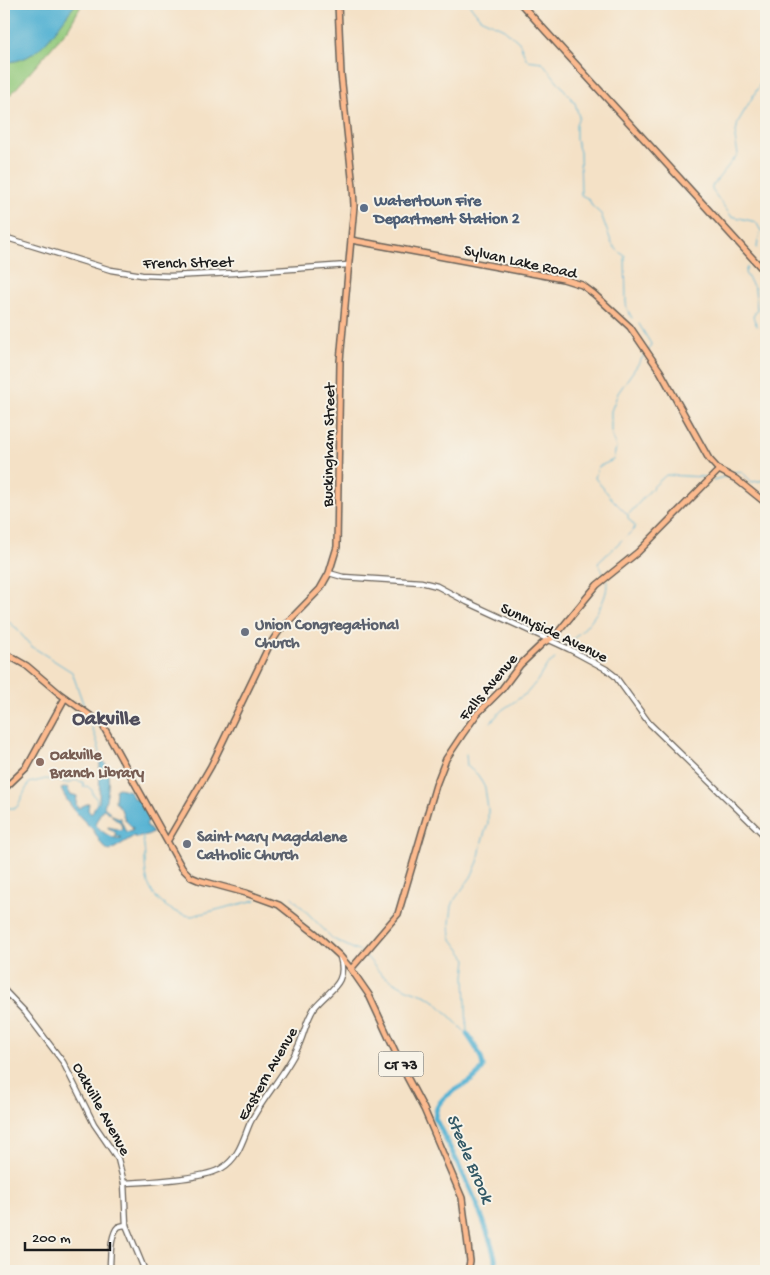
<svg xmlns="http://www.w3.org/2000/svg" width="770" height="1275" viewBox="0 0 770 1275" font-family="'Gochi Hand',sans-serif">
  <rect width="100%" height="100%" fill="#f7f3e8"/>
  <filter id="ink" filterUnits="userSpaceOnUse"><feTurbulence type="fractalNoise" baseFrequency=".02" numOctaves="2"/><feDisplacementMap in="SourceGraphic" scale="10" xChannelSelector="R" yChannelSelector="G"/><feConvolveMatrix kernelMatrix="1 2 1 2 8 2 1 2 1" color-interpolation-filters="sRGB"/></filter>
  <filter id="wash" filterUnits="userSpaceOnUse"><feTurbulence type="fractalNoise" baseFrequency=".0096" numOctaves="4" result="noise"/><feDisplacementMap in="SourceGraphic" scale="20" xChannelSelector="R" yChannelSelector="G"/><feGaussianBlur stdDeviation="1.12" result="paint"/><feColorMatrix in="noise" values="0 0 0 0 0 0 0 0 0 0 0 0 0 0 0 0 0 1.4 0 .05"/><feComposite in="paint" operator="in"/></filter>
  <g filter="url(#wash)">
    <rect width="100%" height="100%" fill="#f4e1c6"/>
    <polygon fill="#92c97c" stroke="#57724c" points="11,4 82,4 68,29 12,93 4,98 4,10 7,6"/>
    <g fill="#54b2d3" stroke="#386778">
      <path d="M11 4H76C55 28 40 63 4 62V10L7 6Z"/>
      <path d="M103 760C112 773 108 793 104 807L110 812 108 813 104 809 102 810 95 824C102 832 112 840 122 838L115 835 116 833 108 828V827L122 830 121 823 111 815H112L120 818 126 832 132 830 133 828 125 820 121 809 115 801 116 789 119 788 130 791 133 798 141 800 150 817 146 825 153 833 137 838 134 836 110 851C100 846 99 838 93 830 81 818 68 805 61 789L67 787 70 794 77 796 76 804 78 808 89 803 88 810 91 814 92 813 95 806 99 802 100 761Z"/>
    </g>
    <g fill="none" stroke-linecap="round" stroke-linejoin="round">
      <g stroke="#54b2d3" stroke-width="1">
        <polyline points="469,4 480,18 504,29 519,42 527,60 542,62 575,103 579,117 576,124 576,140 580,152 581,195 589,199 592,206 601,214 612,244 619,252 625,256 626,302 627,309 632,318"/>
        <polyline points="757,248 758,240 761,231 756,222 731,216 712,190 712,186 738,154 735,138 738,122 766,74"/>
        <polyline points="747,267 745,273 755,289 757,309 753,317 757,326"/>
        <polyline points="639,324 651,344 648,352"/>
        <polyline points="730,474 738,471 743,473 752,482 766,480"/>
        <polyline points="713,480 727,476"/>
        <polyline points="629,514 654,486 666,475 704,477"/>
        <polyline points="627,536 634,529 635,526 628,518 628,515 613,500 595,478 598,467 613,460 616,448 611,432 611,411 618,393 645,354"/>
        <polyline points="604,574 598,563 622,540"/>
        <polyline points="4,618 15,627 31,646 72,672 85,709"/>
        <path d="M565 645C583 633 609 604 607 581"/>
        <path d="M88 717C93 732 100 744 101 761"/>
        <polyline points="491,722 502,710 527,693 537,681 547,665 555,659"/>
        <polyline points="466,754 467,766 478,775 485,788 488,809 488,823 482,841 478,862 471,877 455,899 452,906 450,923 451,938 467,959 465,976 467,1034"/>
        <polyline points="4,808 16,808 17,807 29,783 46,779 67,783 71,783 74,780 83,782 84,787 87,786 92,790 93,794 97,800 96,806"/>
        <path d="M142 835C149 861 138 884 163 904 172 911 181 915 192 916L256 900"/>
        <polyline points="262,897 266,895"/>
        <polyline points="292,897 333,939 362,953"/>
        <polyline points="365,955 382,975 407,989 427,996 437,1003 467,1034"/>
      </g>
      <path stroke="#54b2d3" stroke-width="5" d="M467 1034C474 1044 483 1057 483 1068 472 1088 435 1090 435 1118 460 1168 487 1216 498 1271"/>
    </g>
  </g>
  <g filter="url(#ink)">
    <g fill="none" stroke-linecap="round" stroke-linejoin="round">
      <g stroke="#686158" stroke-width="7">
        <g id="minor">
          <polyline points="4,237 111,270 142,275 170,276 234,273 348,265"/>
          <polyline points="329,573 343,577 421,582 437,586 467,602 569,649 606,669 615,676 649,723 766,837"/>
          <polyline points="4,990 25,1012 63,1062 94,1124 118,1159 124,1183 126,1225 145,1271"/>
          <path d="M124 1183C147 1182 204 1179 222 1168 239 1158 243 1139 250 1123 263 1097 284 1076 297 1049 304 1036 306 1019 315 1007 330 989 348 984 340 957"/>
          <path d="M110 1271C110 1261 110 1234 118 1227 119 1226 125 1225 126 1225"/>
        </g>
      </g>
      <g stroke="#686158" stroke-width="8">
        <g id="major">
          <polyline points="521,4 766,273"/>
          <polyline points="351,240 563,279 582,285 594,294 630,327 660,371 709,459 719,470 736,479 762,500 766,498"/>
          <polyline points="4,653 27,666 60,694 102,724 182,868 191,877 198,880 246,893 279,905 316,934 340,956 351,969 369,995 407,1077 424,1109 462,1198 470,1261 468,1271"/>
          <polyline points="4,789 27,767 65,698"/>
          <polyline points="168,840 211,766 269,646 279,631 320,589 329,573 337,547 340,361 354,206 353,187 341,74 338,4"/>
          <polyline points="351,969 398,914 436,785 446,759 462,735 477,714 502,689 520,665 543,643 555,636 597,585 638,552 719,470"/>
        </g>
      </g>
      <use href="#minor" stroke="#fff" stroke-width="4.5"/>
      <use href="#major" stroke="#fcba8e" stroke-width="5"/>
    </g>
  </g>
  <circle fill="#5c6f8a" stroke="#f7f3e8" stroke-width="2" cx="364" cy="208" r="5"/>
  <g fill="#6b7280" stroke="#f7f3e8" stroke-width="2">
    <circle cx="245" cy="632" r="5"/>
    <circle cx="187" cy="844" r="5"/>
  </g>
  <circle fill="#8d6e63" stroke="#f7f3e8" stroke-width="2" cx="40" cy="762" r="5"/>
  <g text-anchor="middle" stroke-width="4" stroke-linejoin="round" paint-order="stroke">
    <rect fill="#f7f3e8" stroke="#5e5c59" stroke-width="1" x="378.5" y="1051.5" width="45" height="25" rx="4"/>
    <g font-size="15" font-weight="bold" fill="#1c1c1c">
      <text x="401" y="1069">CT 73</text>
    </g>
    <g font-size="16" font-weight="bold" fill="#4e5e75" stroke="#f7f3e8" text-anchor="start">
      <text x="374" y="205">Watertown Fire<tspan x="374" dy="18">Department Station 2</tspan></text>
    </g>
    <g font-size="16" fill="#1c1c1c" stroke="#f7f3e8">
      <text transform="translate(521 260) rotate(12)" y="6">Sylvan Lake Road</text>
      <text transform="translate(188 261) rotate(-1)" y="6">French Street</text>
      <text transform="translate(327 445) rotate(-89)" y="6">Buckingham Street</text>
      <text transform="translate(555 631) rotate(26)" y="6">Sunnyside Avenue</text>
      <text transform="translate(487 686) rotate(-50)" y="6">Falls Avenue</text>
      <text transform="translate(266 1073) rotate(-60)" y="6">Eastern Avenue</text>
      <text transform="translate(103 1108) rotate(61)" y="6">Oakville Avenue</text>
    </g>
    <g font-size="16" font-weight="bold" fill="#5b616d" stroke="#f7f3e8" text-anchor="start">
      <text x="255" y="629">Union Congregational<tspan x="255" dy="18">Church</tspan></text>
      <text x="197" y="841">Saint Mary Magdalene<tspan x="197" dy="18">Catholic Church</tspan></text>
    </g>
    <g font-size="16" font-weight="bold" fill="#785e54" stroke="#f7f3e8" text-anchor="start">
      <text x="50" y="759">Oakville<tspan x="50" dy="18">Branch Library</tspan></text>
    </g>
    <g font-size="18" font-style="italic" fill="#325865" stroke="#f7f3e8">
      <text transform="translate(471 1158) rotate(67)" y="6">Steele Brook</text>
    </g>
    <g font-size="21" font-weight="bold" fill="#4e4c5b" stroke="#f7f3e8">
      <text x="106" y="724">Oakville</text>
    </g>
  </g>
  <rect width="770" height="1275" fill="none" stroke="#f7f3e8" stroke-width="20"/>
  <path d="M25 1242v8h85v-8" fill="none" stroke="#1c1c1c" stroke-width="2.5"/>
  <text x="32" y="1242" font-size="15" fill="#1c1c1c" stroke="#f7f3e8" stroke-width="4" paint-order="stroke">200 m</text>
</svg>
